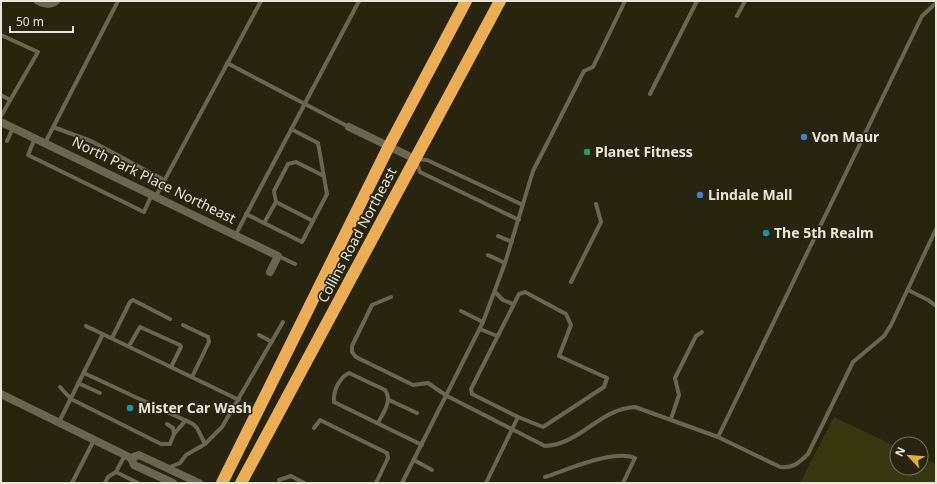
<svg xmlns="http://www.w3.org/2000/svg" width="937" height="484" viewBox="0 0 937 484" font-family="'Noto Sans',sans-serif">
  <rect width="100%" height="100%" fill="#28240e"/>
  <polygon fill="#373810" points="834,417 897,447 897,468 921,468 921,458 936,464 936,483 800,483"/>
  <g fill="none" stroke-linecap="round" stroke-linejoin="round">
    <g stroke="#6b664f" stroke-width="4">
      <polyline points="737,16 745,1"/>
      <polyline points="1,35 38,52 1,116"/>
      <polyline points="227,63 349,127"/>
      <polyline points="650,94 697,1"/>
      <polyline points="1,95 10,100"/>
      <polyline points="53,127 91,141 164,180"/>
      <polyline points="35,138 28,155 144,212 152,194"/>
      <polyline points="7,141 13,128"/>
      <polyline points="45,143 118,1"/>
      <polyline points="156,196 261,1"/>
      <polyline points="276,202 313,221"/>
      <polyline points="246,214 302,242 327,194 318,143 291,129"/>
      <polyline points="519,220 420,172 415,159 427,160 523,205"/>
      <polyline points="264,223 276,202 274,191 288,164 296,162 324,176"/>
      <polyline points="236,234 359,1"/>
      <polyline points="498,236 512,242"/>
      <polyline points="488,255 505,263"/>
      <polyline points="278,256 295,264"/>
      <polyline points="571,282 601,222 596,204"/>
      <polyline points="908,290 928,300 936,306"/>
      <polyline points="495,292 503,300 513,304"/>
      <path d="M391 297 372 305 352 346V352L356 357 413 385 428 383 447 396 545 446C581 444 599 409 635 407L718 437 780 467C793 468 798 464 808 454L853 362 884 336 891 325 936 229"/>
      <polyline points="461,311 483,322"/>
      <polyline points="183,325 208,337 209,342 192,377"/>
      <polyline points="86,326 239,400"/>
      <polyline points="480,329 497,336"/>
      <polyline points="259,335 272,342"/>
      <polyline points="112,338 130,302 133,300 170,319"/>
      <polyline points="129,346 140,327 180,345 181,347 171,367"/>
      <polyline points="84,373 193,424 197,428 205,444"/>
      <polyline points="78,383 100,393"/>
      <polyline points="60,387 71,399 161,444 170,444 174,434 173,428 167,424"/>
      <polyline points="389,400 417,413"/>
      <polyline points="671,419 679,395 675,378 696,336 702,332"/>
      <polyline points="59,422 103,334"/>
      <path d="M378 423C383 413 393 401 385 390L349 373C339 378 333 391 334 402L422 445"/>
      <polyline points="314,428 320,420 387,453 388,458 376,483"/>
      <polyline points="174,434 186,420"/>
      <polyline points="718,437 922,16 936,3"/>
      <polyline points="125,455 116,472 138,483"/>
      <polyline points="414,460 432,470"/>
      <polyline points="167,468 180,463 186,455 205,444 222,427 283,322"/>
      <path d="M545 477C567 470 613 449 635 458L623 483"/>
      <polyline points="279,480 291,476 304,483"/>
      <polyline points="72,483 94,440"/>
      <polyline points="105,483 108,477 116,472"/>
      <polyline points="402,483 483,322 505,263 533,171 584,71 593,67 625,1"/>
      <polyline points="486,483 518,417 543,427 604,387 607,378 559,356 571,325 566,314 525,292 519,294 471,389 472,394 518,417"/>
    </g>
    <g stroke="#6b664f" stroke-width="8">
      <path d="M38 1C44 4 50 6 56 1"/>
      <polyline points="1,122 278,256 270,272"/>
      <polyline points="349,127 415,159"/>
      <polyline points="1,394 131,458 134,465 173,483"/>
      <polyline points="131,458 139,455 199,483"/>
    </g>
    <g stroke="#ebae55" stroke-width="12">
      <polyline points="222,483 389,146 466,1"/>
      <polyline points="241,483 500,1"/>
    </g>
  </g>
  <g fill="#3f7fe0" stroke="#28240e" stroke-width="1.5">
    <circle cx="804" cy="137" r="4"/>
    <circle cx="700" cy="195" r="4"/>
  </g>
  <circle fill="#2e9e5b" stroke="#28240e" stroke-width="1.5" cx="587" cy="152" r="4"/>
  <g fill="#0f9aa8" stroke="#28240e" stroke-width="1.5">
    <circle cx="766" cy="233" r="4"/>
    <circle cx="130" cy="408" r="4"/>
  </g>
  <g text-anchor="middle" stroke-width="3" stroke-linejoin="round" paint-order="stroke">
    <g font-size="14" font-weight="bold" fill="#e8e6d8" stroke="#28240e" text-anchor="start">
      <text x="812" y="142">Von Maur</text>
      <text x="595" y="157">Planet Fitness</text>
      <text x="708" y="200">Lindale Mall</text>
      <text x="774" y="238">The 5th Realm</text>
      <text x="138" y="413">Mister Car Wash</text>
    </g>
    <g font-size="14" fill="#e8e6d8" stroke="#28240e">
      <text transform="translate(154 180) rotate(26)" y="5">North Park Place Northeast</text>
      <text transform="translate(357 235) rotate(-62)" y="5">Collins Road Northeast</text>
    </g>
  </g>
  <rect width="937" height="484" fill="none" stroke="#e8e6d8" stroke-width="4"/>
  <g transform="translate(909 456) rotate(296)"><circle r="19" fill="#28240e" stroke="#75725f"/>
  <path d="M0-3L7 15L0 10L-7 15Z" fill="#deb133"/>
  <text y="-6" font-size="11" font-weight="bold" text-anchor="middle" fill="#e8e6d8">N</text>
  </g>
  <path d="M10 26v6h63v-6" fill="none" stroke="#e8e6d8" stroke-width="2"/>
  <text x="16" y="26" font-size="12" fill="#e8e6d8" stroke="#28240e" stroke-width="3" paint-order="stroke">50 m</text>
</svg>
